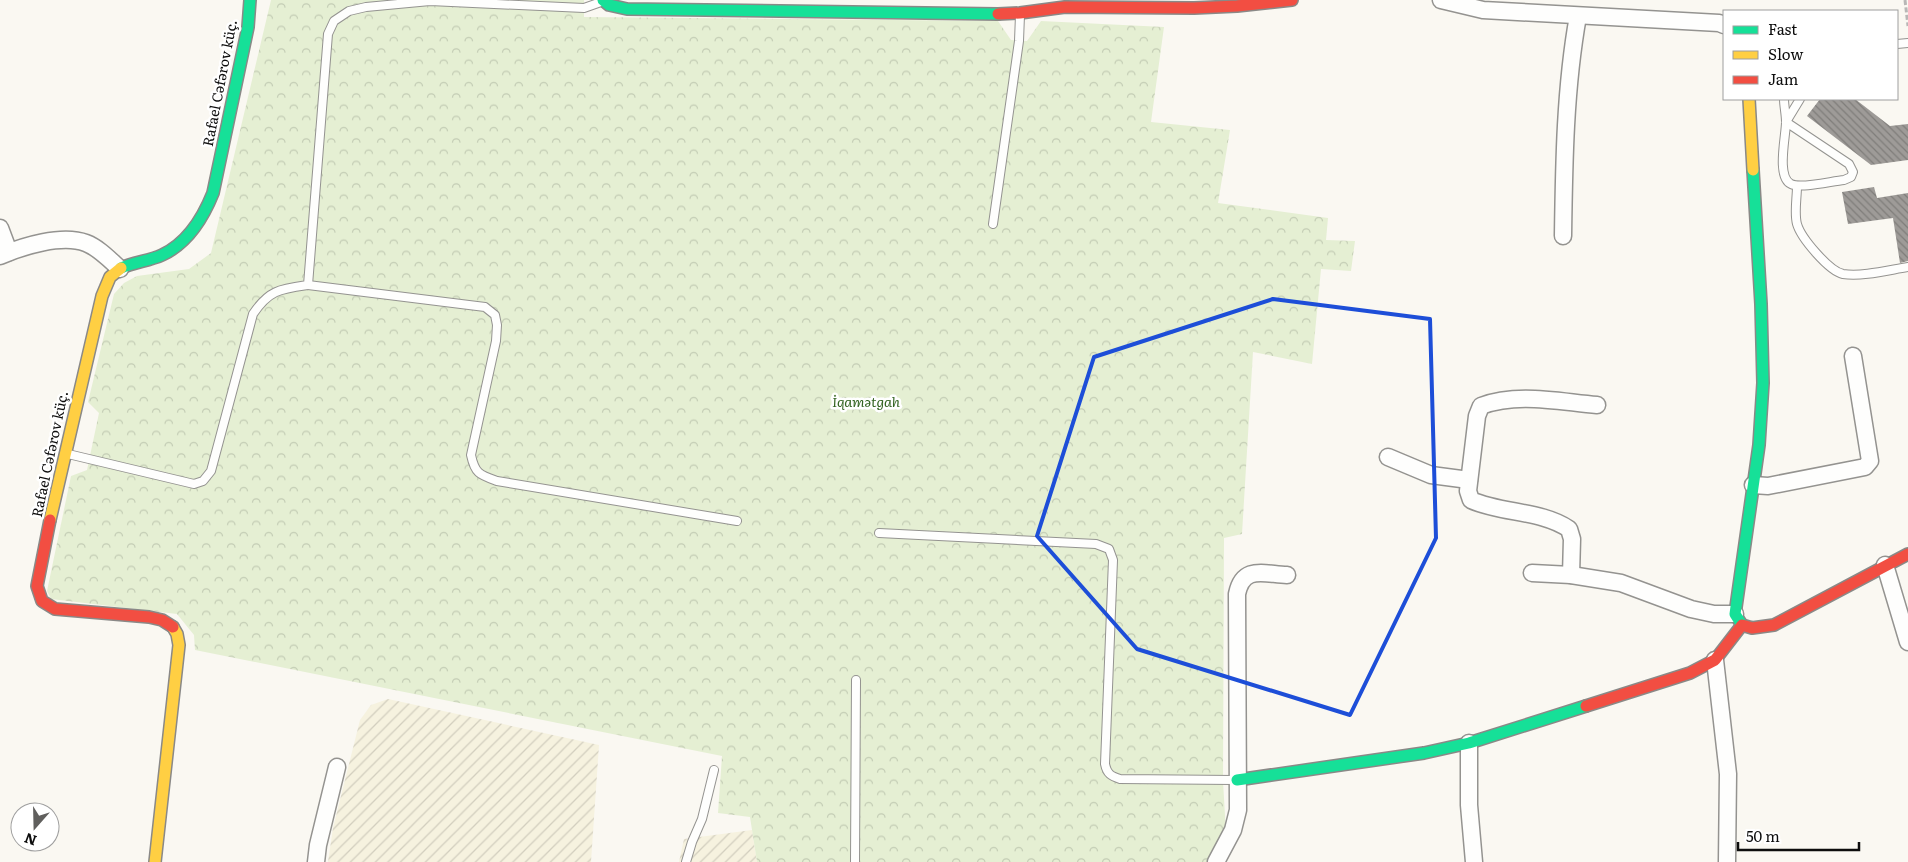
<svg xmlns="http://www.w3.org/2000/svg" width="1908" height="862" viewBox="0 0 1908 862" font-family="Literata,serif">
  <defs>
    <pattern id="farmland-furrows" width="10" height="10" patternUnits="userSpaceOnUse" patternTransform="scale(1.25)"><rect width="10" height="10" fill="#f6f2df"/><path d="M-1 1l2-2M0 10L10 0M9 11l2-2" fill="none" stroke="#d2cebe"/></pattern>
    <pattern id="park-crowns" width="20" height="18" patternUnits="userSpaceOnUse" patternTransform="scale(1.25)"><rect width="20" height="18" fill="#e5efd3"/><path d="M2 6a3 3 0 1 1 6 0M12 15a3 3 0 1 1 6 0" fill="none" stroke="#c3ccb4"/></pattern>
    <pattern id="building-back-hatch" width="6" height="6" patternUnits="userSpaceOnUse" patternTransform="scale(1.25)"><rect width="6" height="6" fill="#9e9b98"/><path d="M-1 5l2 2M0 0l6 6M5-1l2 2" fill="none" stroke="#7f7d7a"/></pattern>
  </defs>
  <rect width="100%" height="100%" fill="#faf8f2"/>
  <g fill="url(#farmland-furrows)">
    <polygon points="388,699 599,745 591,862 328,862 333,828 360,720 371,705"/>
    <polygon points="752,830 757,862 679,862 684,839"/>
  </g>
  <polygon fill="url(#park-crowns)" points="271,0 584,0 584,17 998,21 1011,40 1027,41 1041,21 1164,27 1151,122 1230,130 1218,203 1328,218 1326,240 1355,241 1351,271 1321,269 1312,364 1253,352 1242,534 1224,538 1223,781 1226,833 1208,862 757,862 750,817 718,813 722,756 195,650 194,635 177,614 51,599 47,591 71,476 87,470 99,413 88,402 114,294 124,283 137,276 189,269 211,253"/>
  <g fill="url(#building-back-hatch)">
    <polygon points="1820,99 1855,99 1890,126 1908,124 1908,160 1871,165 1807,116"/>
    <polygon points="1874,187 1877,198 1908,193 1908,261 1900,263 1893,218 1848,224 1842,192"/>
  </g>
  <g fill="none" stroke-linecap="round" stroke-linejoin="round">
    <g stroke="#949390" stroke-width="10">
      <g id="lane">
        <polyline points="1897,44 1908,43"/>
        <path d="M1784 99C1784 106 1786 114 1786 122 1786 136 1776 177 1791 184 1801 189 1832 181 1844 180L1851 177 1853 172 1849 164 1786 122"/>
        <polyline points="1786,122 1800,99"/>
        <path d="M1797 186C1797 198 1794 213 1797 224 1801 238 1829 271 1843 274 1862 277 1889 270 1908 267"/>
        <polyline points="993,224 1019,41 1020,15"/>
        <path d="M308 285 485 307 495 315 497 325 496 341 471 455C475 474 480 475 497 481L737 521"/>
        <path d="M68 454 194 484 203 481 211 471 253 314C269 290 280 289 308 285L328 34 334 21 349 11 366 7 430 1 584 8 601 2"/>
        <path d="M879 533 1096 544 1109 549 1113 560 1105 764C1107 774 1111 776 1120 779L1234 780"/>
        <polyline points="686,862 692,842 702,819 714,770"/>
        <polyline points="855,862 856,680"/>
      </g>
    </g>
    <g stroke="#949390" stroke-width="19">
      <g id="street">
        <polyline points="1441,0 1483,10 1719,23 1724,25"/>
        <polyline points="0,228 9,252"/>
        <path d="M1563 236C1564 163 1565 88 1578 16"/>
        <path d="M0 256C23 246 62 234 86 243 99 248 110 260 120 269"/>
        <polyline points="1388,457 1431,475 1469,480"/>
        <polyline points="1753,485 1768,486 1865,467 1870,461 1853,356"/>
        <polyline points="1885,565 1908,642"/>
        <polyline points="1532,573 1571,575 1621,583 1691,609 1714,614 1735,614"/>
        <path d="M1571 575 1572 539 1569 529C1541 510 1502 514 1471 500L1468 491 1477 416 1481 406C1517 392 1560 402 1597 405"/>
        <polyline points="1715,660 1728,774 1727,862"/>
        <polyline points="1469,743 1469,805 1474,862"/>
        <polyline points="316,862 318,845 337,767"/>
        <path d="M1216 862 1233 830 1238 810 1237 594C1243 565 1263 574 1287 575"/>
      </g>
    </g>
    <g stroke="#8a8987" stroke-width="14">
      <g id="fast">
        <polyline points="603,0 609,5 627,9 998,14"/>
        <path d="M121 268C134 262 149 261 162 255 188 243 203 218 213 193L248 27 250 0"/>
        <polyline points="1742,625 1735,614 1759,445 1763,383 1761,304 1753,170"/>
        <polyline points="1237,780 1424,753 1469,743 1586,706"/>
      </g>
    </g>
    <g stroke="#8a8987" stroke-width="14">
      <g id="slow">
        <polyline points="1749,99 1753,170"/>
        <polyline points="50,520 102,296 110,277 121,268"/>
        <polyline points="155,862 179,645 177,634 173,627"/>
      </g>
    </g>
    <g stroke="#8a8987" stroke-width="14">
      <g id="jam">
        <polyline points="998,14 1020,13 1065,7 1194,8 1237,6 1292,0"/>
        <polyline points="50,520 37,586 42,601 55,609 149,617 162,620 173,627"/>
        <polyline points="1586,706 1690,673 1715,660 1742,625 1752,628 1774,625 1908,554"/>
      </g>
    </g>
    <polyline stroke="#b8b7b6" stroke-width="3" stroke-dasharray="5 2.5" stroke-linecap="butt" points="1905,0 1908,26"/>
    <use href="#lane" stroke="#fefefd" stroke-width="8"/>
    <use href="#street" stroke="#fefefd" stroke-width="16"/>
    <use href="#fast" stroke="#16e098" stroke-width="11"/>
    <use href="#slow" stroke="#ffcf43" stroke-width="11"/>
    <use href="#jam" stroke="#f24e42" stroke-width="11"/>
  </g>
  <path fill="none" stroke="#1d4ed8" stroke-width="4" stroke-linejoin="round" d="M1273 299 1430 319 1436 538 1350 715 1137 649 1037 536 1094 357Z"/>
  <g text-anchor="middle" stroke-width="5" stroke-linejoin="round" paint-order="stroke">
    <g font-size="14" fill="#0d0d0d" stroke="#fff">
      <text transform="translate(220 83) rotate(-79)" y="5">Rafael Cəfərov küç.</text>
      <text transform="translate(50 454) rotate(-78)" y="5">Rafael Cəfərov küç.</text>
    </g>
    <g font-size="14" font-style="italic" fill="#326320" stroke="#fff">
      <text x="866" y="407">İqamətgah</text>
    </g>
  </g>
  <rect x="1723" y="10" width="175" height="90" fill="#ffffff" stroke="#9e9e9e"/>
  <rect x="1733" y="26" width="25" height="8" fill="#16e098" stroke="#9e9e9e"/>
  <text x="1768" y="35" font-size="15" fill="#0d0d0d">Fast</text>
  <rect x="1733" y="51" width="25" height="8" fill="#ffcf43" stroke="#9e9e9e"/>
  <text x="1768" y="60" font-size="15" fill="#0d0d0d">Slow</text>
  <rect x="1733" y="76" width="25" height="8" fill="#f24e42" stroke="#9e9e9e"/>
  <text x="1768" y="85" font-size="15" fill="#0d0d0d">Jam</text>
  <g transform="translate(35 827) rotate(200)"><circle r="24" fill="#ffffff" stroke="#9e9e9e"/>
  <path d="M0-4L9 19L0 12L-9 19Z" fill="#605f5d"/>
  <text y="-8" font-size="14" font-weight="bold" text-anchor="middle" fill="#0d0d0d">N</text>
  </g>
  <path d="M1738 842v8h121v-8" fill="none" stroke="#0d0d0d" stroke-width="2.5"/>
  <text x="1746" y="842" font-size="15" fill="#0d0d0d" stroke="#ffffff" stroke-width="4" paint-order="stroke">50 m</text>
</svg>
